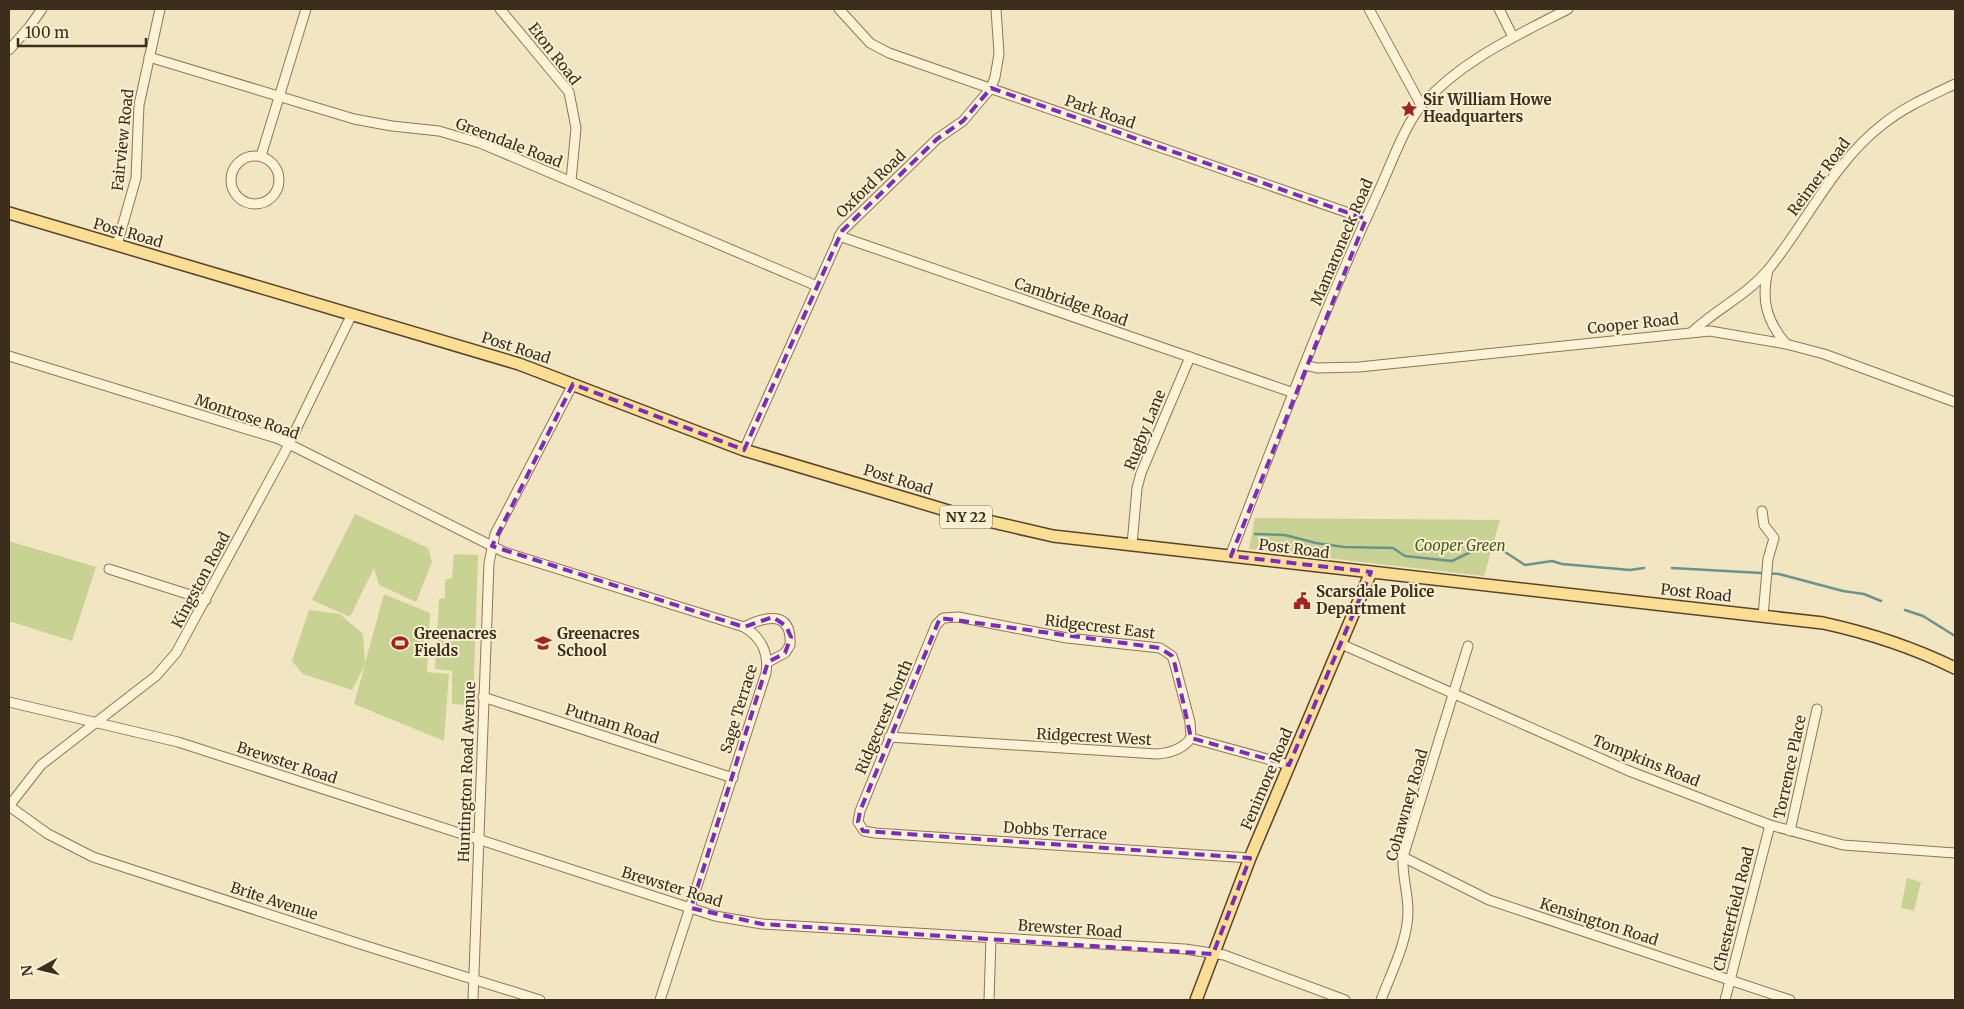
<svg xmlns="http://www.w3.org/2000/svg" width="1964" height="1009" viewBox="0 0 1964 1009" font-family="Merriweather,serif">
  <rect width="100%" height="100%" fill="#f2e5c1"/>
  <g fill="#c8d293">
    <polygon points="355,514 428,548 432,562 416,602 379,585 374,568 350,617 312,600"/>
    <polygon points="1255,518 1500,520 1484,576 1249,549"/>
    <polygon points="9,541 96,567 72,641 9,621"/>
    <polygon points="454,554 478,555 473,705 452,704 452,671 435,669 439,599 445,598 445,580 452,578"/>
    <polygon points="384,594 430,613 427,672 449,674 444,741 354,704 365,665 352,690 303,674 292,661 309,610 340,614 363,634 365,663"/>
    <polygon points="1907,878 1921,882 1914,911 1901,908"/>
  </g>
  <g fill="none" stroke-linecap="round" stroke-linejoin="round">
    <g stroke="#69948b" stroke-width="2.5">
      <polyline points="1255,534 1285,535 1316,543 1344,547 1393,548 1405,556 1452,561 1483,546 1502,550 1525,565 1552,561 1562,564 1630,570 1644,568"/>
      <polyline points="1672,568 1779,574 1843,591 1864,594 1881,601"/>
      <polyline points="1905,610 1923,616 1955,636"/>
    </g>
    <g stroke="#8e7656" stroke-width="11">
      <g id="minor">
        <polyline points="500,9 569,92 576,128 571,181"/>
        <polyline points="839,9 870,43 889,53 1366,219"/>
        <polyline points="1369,9 1421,105"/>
        <polyline points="1499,9 1513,37"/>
        <polyline points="9,50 30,26 42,9"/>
        <polyline points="149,57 354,119 392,126 439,131 480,143 817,286"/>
        <circle cx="255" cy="180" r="24"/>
        <polyline points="261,156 306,9"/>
        <polyline points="839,236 1294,393"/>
        <polyline points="117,245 136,178 139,105 160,9"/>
        <path d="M1768 270C1761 300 1766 320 1786 344"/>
        <path d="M1692 332C1716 309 1746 296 1768 270 1807 222 1833 163 1882 125 1904 107 1930 96 1955 84"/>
        <path d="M9 356 279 439 504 552 744 627C761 637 769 653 766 673L660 1000"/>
        <polyline points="1305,365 1317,368 1359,367 1710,331 1786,344 1824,354 1955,402"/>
        <polyline points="744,450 842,231 937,139 963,121 991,88 995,77 999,54 996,9"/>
        <polyline points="1762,511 1764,525 1774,538 1768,559 1763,616"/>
        <polyline points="1132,545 1137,488 1141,473 1190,357"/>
        <path d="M1230 556C1277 435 1322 313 1377 195 1389 170 1405 123 1423 104 1462 60 1516 36 1568 9"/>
        <polyline points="109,569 206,600"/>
        <path d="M744 627C766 616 792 610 790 645L785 653 768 662"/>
        <polyline points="1341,644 1629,771 1770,825 1843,845 1955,853"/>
        <polyline points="483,697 733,778"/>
        <polyline points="9,702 178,742 715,916 762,924 1185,949 1224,955 1345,1000"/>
        <path d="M889 737 1157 754C1171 753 1183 749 1191 738"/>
        <polyline points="1191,738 1190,722 1175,665 1172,656 1160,648 1067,638 958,617 943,618 936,625 860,811 858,822 864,831 875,833 1250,858"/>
        <polyline points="1191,738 1289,765"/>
        <polyline points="9,806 41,765 156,676 176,653 286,450 352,314"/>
        <polyline points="9,806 48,834 93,857 360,944 540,1000"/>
        <polyline points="1790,831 1817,709"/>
        <polyline points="1403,857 1489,900 1790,1000"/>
        <polyline points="473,1000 489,563 495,534 573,384"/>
        <polyline points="989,1000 991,938"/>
        <path d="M1381 1000C1391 973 1408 941 1408 911 1408 893 1402 876 1403 857L1468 646"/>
        <polyline points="1725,1000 1770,825"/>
      </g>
    </g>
    <g stroke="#5b432b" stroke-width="14">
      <g id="major">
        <path d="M9 213 519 364 744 450 962 515 1053 536 1823 623C1869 633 1912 647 1955 668"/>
        <polyline points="1196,1000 1250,858 1371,572"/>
      </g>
    </g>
    <use href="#minor" stroke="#fcf2d5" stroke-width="9"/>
    <use href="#major" stroke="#fade94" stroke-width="11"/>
  </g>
  <path fill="none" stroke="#7b2cbf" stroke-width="4" stroke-dasharray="10 6" stroke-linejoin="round" d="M991 88 1366 219 1231 556 1371 572 1289 765 1191 738 1175 665 1172 656 1160 648 940 618 860 811 858 822 863 831 1250 858 1213 954 762 924 691 908 768 662 785 653 791 637 786 626 773 617 744 627 492 546 573 384 744 450 842 231 937 139 963 121Z"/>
  <defs>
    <g id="sight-bare" transform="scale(1.35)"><path d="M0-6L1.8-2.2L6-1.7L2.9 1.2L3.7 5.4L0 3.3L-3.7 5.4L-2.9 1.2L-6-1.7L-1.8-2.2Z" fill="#a32320" stroke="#f9efd1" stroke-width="2.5" paint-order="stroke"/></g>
    <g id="civic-bare" transform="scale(1.35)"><path d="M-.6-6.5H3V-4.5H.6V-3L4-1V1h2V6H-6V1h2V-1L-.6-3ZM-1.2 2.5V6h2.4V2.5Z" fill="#a32320" stroke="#f9efd1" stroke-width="2.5" paint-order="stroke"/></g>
    <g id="stadium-bare" transform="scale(1.35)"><path d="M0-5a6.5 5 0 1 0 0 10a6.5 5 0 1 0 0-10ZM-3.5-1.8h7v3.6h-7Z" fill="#a32320" stroke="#f9efd1" stroke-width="2.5" paint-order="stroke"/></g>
    <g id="school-bare" transform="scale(1.35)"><path d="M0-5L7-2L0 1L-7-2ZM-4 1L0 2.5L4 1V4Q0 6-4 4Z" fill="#a32320" stroke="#f9efd1" stroke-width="2.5" paint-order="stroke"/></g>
  </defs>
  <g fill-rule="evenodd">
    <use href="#sight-bare" x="1409" y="109"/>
    <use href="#civic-bare" x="1302" y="601"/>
    <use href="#stadium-bare" x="400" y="643"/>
    <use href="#school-bare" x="543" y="643"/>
  </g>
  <g text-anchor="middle" stroke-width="4" stroke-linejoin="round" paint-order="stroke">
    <rect fill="#f9efd1" stroke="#756752" stroke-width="1" x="940" y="505.5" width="52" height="23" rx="4"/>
    <g font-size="14" font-weight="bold" fill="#3c2d1c">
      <text x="966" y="522">NY 22</text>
    </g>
    <g font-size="15" fill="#3c2d1c" stroke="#f9efd1">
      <text transform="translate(554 54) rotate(52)" y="5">Eton Road</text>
      <text transform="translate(1100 112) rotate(19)" y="5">Park Road</text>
      <text transform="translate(123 140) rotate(-84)" y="5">Fairview Road</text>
      <text transform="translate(509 143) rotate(21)" y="5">Greendale Road</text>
      <text transform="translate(1819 177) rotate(-53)" y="5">Reimer Road</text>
      <text transform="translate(871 184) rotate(-44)" y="5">Oxford Road</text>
      <text transform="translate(128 233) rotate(16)" y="5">Post Road</text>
      <text transform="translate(1342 242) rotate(-67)" y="5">Mamaroneck Road</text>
      <text transform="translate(1071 302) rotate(19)" y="5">Cambridge Road</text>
      <text transform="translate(1633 324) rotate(-6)" y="5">Cooper Road</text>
      <text transform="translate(516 348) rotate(18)" y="5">Post Road</text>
      <text transform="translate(247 417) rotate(19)" y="5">Montrose Road</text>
      <text transform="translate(1145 430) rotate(-68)" y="5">Rugby Lane</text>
      <text transform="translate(898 480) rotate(17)" y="5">Post Road</text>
      <text transform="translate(1294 549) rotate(7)" y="5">Post Road</text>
      <text transform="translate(201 580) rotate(-62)" y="5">Kingston Road</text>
      <text transform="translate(1696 593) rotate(6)" y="5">Post Road</text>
      <text transform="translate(1100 627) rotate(7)" y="5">Ridgecrest East</text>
      <text transform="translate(739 709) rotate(-73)" y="5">Sage Terrace</text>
      <text transform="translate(884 717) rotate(-67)" y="5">Ridgecrest North</text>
      <text transform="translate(612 724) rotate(18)" y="5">Putnam Road</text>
      <text transform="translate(1094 737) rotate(3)" y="5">Ridgecrest West</text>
      <text transform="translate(1646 761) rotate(22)" y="5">Tompkins Road</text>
      <text transform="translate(287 763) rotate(18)" y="5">Brewster Road</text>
      <text transform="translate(1790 767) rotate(-78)" y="5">Torrence Place</text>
      <text transform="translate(467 772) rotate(-88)" y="5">Huntington Road Avenue</text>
      <text transform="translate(1267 779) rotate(-67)" y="5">Fenimore Road</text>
      <text transform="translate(1407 805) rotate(-74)" y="5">Cohawney Road</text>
      <text transform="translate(1055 831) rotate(4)" y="5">Dobbs Terrace</text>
      <text transform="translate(672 887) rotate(17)" y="5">Brewster Road</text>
      <text transform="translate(274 901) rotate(18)" y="5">Brite Avenue</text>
      <text transform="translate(1734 909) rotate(-76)" y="5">Chesterfield Road</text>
      <text transform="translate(1599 922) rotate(18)" y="5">Kensington Road</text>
      <text transform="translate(1070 929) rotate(4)" y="5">Brewster Road</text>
    </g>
    <g font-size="15" font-weight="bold" fill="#3c2d1c" stroke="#f9efd1" text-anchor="start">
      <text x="1423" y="105">Sir William Howe<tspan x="1423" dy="17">Headquarters</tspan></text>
      <text x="1316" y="597">Scarsdale Police<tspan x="1316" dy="17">Department</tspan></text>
      <text x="414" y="639">Greenacres<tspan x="414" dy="17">Fields</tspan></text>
      <text x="557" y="639">Greenacres<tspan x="557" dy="17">School</tspan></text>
    </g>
    <g font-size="15" font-style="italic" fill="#4a5b20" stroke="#f9efd1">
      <text x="1460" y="551">Cooper Green</text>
    </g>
  </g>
  <rect width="1964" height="1009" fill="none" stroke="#3c2d1c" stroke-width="20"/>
  <g transform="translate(40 969) rotate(262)" stroke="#f9efd1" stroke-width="4" paint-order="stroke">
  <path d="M0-4L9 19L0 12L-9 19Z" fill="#3c2d1c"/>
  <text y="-8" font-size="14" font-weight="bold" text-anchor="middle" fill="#3c2d1c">N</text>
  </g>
  <path d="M18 38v8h128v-8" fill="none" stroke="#3c2d1c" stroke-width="2.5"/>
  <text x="25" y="38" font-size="15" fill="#3c2d1c" stroke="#f9efd1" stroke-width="4" paint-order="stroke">100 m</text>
</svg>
